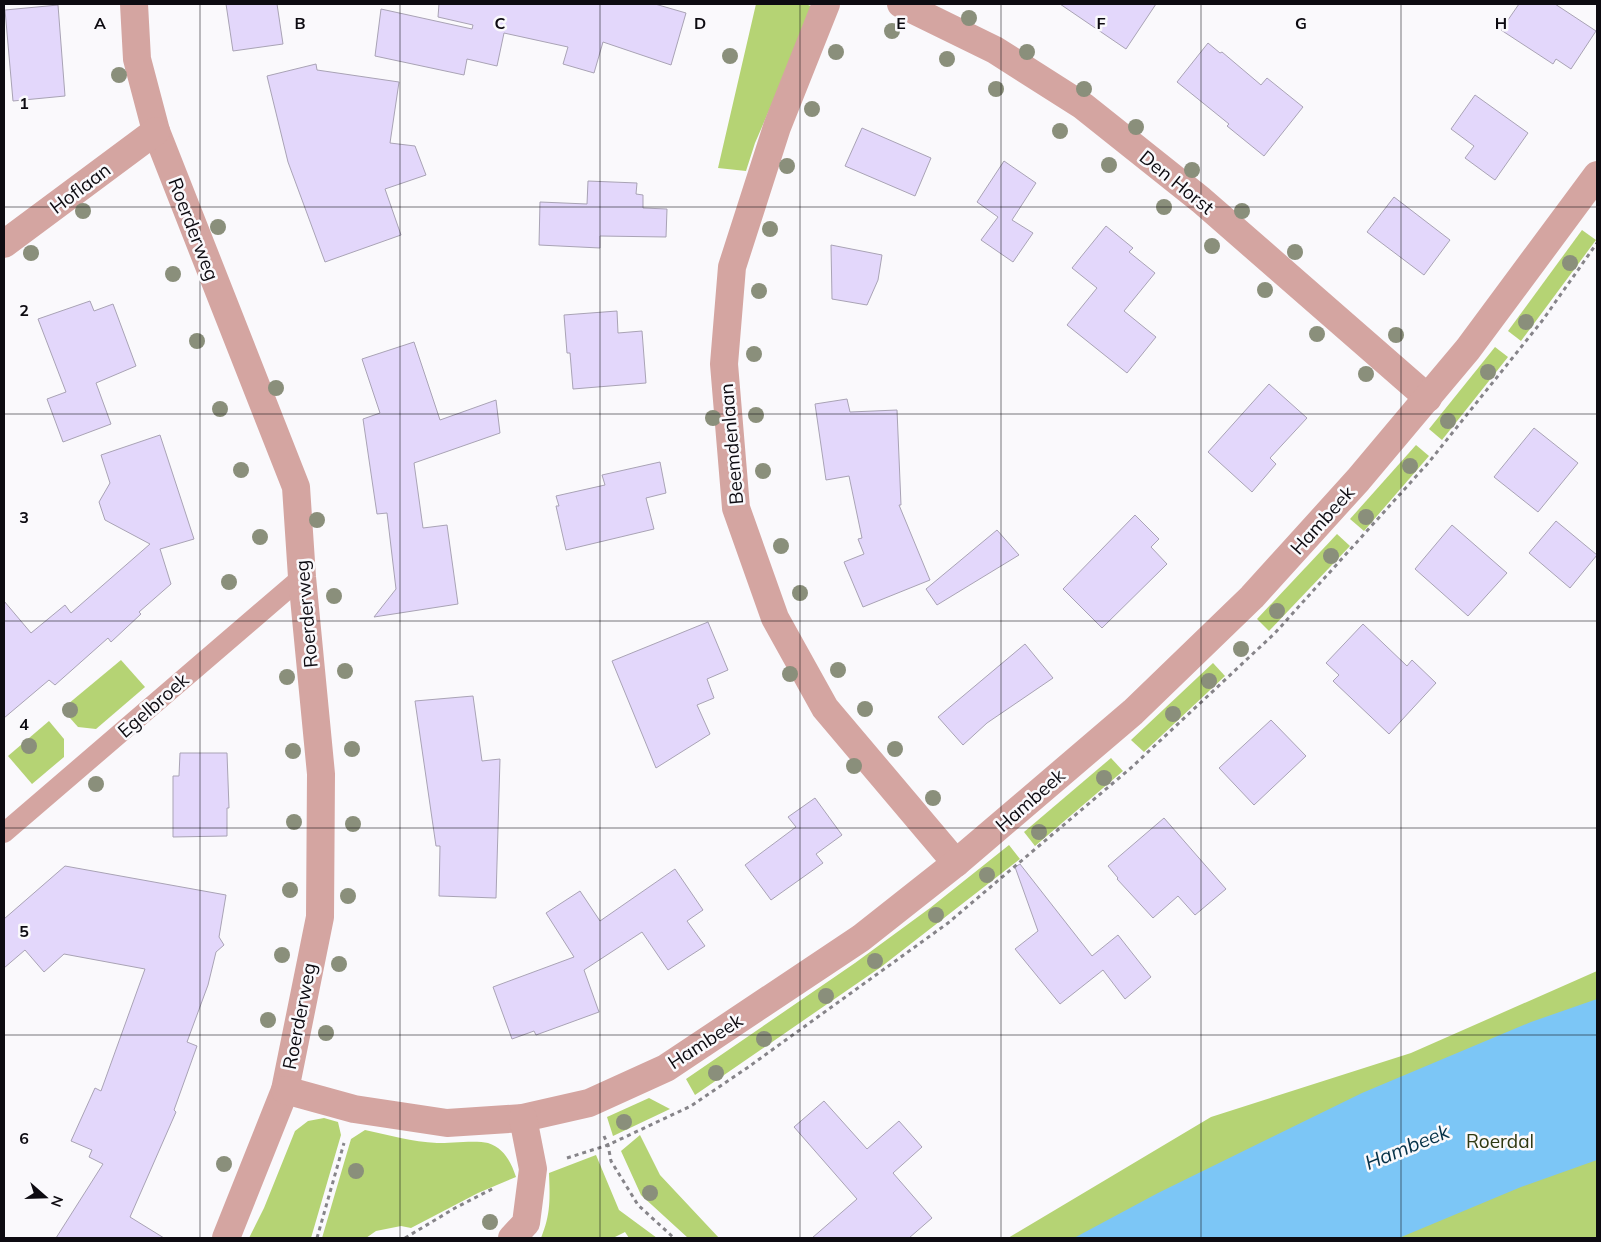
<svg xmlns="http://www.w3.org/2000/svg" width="1601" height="1242" viewBox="0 0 1601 1242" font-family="Mulish,sans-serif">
  <rect width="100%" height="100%" fill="#faf9fc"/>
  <g fill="#b5d374">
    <polygon points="756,4 805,4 811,6 809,18 755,143 746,171 718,168"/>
    <polygon points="1582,230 1596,240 1521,341 1508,331"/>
    <polygon points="1495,347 1508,357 1442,440 1429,429"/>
    <polygon points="1416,445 1429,456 1364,531 1350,519"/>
    <polygon points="1337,534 1350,546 1269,631 1257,619"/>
    <polygon points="121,660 145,687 96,729 78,727 62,709"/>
    <polygon points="1213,663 1225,676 1144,752 1131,740"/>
    <polygon points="49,721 64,739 64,757 32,784 8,756"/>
    <polygon points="1111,758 1123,771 1035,846 1024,832"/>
    <polygon points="1009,845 1020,859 881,967 695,1095 686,1079 855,963 930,908"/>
    <polygon points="1597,971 1597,1238 1008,1238 1211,1117 1411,1053"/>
    <polygon points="649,1098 670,1109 613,1136 607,1117"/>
    <polygon points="324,1118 338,1122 341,1135 311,1238 249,1238 264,1208 295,1131 308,1121"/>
    <path d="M365 1130C389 1135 412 1142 437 1143 450 1143 477 1140 488 1143 504 1148 511 1162 516 1177L478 1193 411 1228 401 1226 376 1231 366 1238H322L351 1139Z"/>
    <polygon points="640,1135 660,1175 719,1238 688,1238 641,1195 621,1151"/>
    <path d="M596 1155 619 1210 657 1238H629L625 1232 613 1238H541C551 1214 550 1198 549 1173Z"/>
  </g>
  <polygon fill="#7cc6f6" points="1597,999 1597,1160 1521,1187 1399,1238 1074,1238 1158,1193 1362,1093 1531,1022"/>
  <g fill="#e3d7fb" stroke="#a9a3b5">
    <polygon points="226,4 277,4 283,44 233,51"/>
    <polygon points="439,4 655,4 686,13 671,65 603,42 594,73 563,64 568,47 504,33 497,66 467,59 464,75 375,56 381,9 472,29 473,25 438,17"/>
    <polygon points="1060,4 1156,4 1126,49"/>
    <polygon points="1519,4 1555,4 1596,31 1571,69 1556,59 1553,64 1501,30"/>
    <polygon points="58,5 65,96 13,101 5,10"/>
    <polygon points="1208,43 1220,53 1222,52 1261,85 1267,78 1303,107 1264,156 1227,126 1229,124 1177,82"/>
    <polygon points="316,64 317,70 399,82 390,143 415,146 426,175 385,189 401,235 325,262 288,162 267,76"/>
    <polygon points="1475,95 1528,133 1495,180 1465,158 1474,146 1451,129"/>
    <polygon points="862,128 931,158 915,196 845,166"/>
    <polygon points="1004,161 1036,183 1012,220 1033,233 1013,262 981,240 998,217 977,202"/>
    <polygon points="588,181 637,183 636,194 643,195 643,208 667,209 666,237 600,236 600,248 539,245 540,202 587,204"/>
    <polygon points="1394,197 1450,240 1424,275 1367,232"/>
    <polygon points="1106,226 1133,248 1129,252 1155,273 1124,311 1156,337 1127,373 1067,325 1097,288 1072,268"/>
    <polygon points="831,245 882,255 878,280 867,305 832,299"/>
    <polygon points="90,301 94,311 113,304 136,366 96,383 111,424 63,442 47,399 66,392 38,319"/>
    <polygon points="617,311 618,333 642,331 646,383 573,389 570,353 567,353 564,315"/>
    <polygon points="414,342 440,420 496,400 500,433 414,463 423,528 447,525 458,604 374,617 396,589 387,513 377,514 363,419 380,413 362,359"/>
    <polygon points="1269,384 1307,418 1270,458 1276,464 1252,492 1208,452"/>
    <polygon points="847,399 850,412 897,410 901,505 899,505 930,580 863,607 844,562 864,554 858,539 862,538 849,476 826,480 815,404"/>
    <polygon points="1534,428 1578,463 1538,512 1494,477"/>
    <polygon points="160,435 194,539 160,549 171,584 139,612 141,614 111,642 108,638 55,685 49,680 4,718 4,601 31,633 65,605 71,613 150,544 105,520 99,502 110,483 101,455"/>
    <polygon points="660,462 666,493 646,498 654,529 566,550 556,506 559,506 556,496 605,485 602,475"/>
    <polygon points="1135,515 1159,539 1151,547 1167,564 1102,628 1063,589"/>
    <polygon points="1556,521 1597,555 1570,588 1529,553"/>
    <polygon points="1452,525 1507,573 1468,616 1415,569"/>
    <polygon points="997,530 1019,555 937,605 926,589"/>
    <polygon points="708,622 728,670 707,679 714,698 697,705 710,734 656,768 612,661"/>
    <polygon points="1363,624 1407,666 1412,660 1436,683 1389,734 1333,681 1339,675 1326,663"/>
    <polygon points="1025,644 1053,678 987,723 963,745 938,717"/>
    <polygon points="473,696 482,761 500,759 496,898 439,896 440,846 436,846 415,701"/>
    <polygon points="1271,720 1306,756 1254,805 1219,768"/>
    <polygon points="180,753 227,753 229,808 227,808 227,836 173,837 173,776 179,776"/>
    <polygon points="815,798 842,835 816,854 823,863 771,900 745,865 796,827 788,817"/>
    <polygon points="1164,818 1226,889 1195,915 1178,896 1153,918 1117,879 1118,878 1108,866"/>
    <polygon points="1020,864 1092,956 1118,935 1151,977 1125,999 1103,970 1060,1004 1015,949 1038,931 1015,867"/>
    <polygon points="65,866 226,895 219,937 224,945 216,952 208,985 187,1042 197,1046 174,1110 176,1112 130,1217 164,1238 56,1238 103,1164 89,1157 92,1150 71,1141 95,1088 101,1091 145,969 64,954 44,972 25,950 4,968 4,919"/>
    <polygon points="675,869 703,910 687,921 705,946 668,970 642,932 584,970 599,1012 536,1035 534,1031 512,1039 493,987 574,957 546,913 580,891 600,921"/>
    <polygon points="824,1101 867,1149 899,1121 922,1147 893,1173 932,1218 909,1238 812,1238 857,1199 794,1127"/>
  </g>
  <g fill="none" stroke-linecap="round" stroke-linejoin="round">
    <g stroke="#868489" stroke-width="3" stroke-dasharray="4 4" stroke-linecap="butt">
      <polyline points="604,1136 608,1145 611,1161 638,1205 674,1238"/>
      <polyline points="567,1158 608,1145 691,1106 747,1068 948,923 1132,767 1275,633 1429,462 1542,321 1597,243"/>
      <polyline points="317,1238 344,1143"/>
      <polyline points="405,1238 455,1208 494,1188"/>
    </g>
    <polyline stroke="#d4a5a1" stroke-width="20" points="4,833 302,577"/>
    <g stroke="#d4a5a1" stroke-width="28">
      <polyline points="134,4 137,59 156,131 296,487 302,577 321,774 320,917 285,1090 226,1238"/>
      <polyline points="826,4 777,127 732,267 724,364 736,508 775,618 825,708 956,863"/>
      <polyline points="901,4 995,50 1083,106 1201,200 1428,398"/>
      <polyline points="4,244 156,131"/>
      <polyline points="285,1090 354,1109 447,1123 523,1118 589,1103 666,1068 861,938 956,863 1133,712 1252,597 1358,480 1468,349 1597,175"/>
      <polyline points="512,1238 526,1223 533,1169 523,1118"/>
    </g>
  </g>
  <g fill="#8a8f7b">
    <circle cx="969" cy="18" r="8"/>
    <circle cx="892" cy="31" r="8"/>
    <circle cx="836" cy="52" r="8"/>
    <circle cx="1027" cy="52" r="8"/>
    <circle cx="730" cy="56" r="8"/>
    <circle cx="947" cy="59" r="8"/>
    <circle cx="119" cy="75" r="8"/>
    <circle cx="996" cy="89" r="8"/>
    <circle cx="1084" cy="89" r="8"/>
    <circle cx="812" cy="109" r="8"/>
    <circle cx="1136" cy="127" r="8"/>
    <circle cx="1060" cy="131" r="8"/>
    <circle cx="1109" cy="165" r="8"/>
    <circle cx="787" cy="166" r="8"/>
    <circle cx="1192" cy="170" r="8"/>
    <circle cx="1164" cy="207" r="8"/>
    <circle cx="83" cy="211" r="8"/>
    <circle cx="1242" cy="211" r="8"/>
    <circle cx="218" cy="227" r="8"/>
    <circle cx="770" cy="229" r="8"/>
    <circle cx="1212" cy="246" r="8"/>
    <circle cx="1295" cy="252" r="8"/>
    <circle cx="31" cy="253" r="8"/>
    <circle cx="1570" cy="263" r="8"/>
    <circle cx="173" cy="274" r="8"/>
    <circle cx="1265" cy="290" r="8"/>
    <circle cx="759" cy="291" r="8"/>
    <circle cx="1526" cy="322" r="8"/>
    <circle cx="1317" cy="334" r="8"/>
    <circle cx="1396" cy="335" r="8"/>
    <circle cx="197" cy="341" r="8"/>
    <circle cx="754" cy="354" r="8"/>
    <circle cx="1488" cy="372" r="8"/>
    <circle cx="1366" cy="374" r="8"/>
    <circle cx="276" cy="388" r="8"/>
    <circle cx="220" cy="409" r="8"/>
    <circle cx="756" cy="415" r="8"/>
    <circle cx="713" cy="418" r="8"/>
    <circle cx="1448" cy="421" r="8"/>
    <circle cx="1410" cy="466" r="8"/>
    <circle cx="241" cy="470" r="8"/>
    <circle cx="763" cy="471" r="8"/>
    <circle cx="1366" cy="517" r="8"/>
    <circle cx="317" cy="520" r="8"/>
    <circle cx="260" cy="537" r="8"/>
    <circle cx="781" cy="546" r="8"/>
    <circle cx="1331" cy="556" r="8"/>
    <circle cx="229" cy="582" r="8"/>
    <circle cx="800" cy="593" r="8"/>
    <circle cx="334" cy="596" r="8"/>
    <circle cx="1277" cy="611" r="8"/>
    <circle cx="1241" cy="649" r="8"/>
    <circle cx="838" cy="670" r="8"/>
    <circle cx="345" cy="671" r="8"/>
    <circle cx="790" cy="674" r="8"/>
    <circle cx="287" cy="677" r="8"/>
    <circle cx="1209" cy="681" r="8"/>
    <circle cx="865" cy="709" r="8"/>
    <circle cx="70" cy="710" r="8"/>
    <circle cx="1173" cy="714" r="8"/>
    <circle cx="29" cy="746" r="8"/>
    <circle cx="352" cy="749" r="8"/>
    <circle cx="895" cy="749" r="8"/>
    <circle cx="293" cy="751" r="8"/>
    <circle cx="854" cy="766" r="8"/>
    <circle cx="1104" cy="778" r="8"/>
    <circle cx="96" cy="784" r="8"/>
    <circle cx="933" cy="798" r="8"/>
    <circle cx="294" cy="822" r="8"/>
    <circle cx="353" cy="824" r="8"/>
    <circle cx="1039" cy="832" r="8"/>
    <circle cx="987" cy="875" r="8"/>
    <circle cx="290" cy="890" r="8"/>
    <circle cx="348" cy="896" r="8"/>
    <circle cx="936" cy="915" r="8"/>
    <circle cx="282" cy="955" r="8"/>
    <circle cx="875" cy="961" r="8"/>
    <circle cx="339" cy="964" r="8"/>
    <circle cx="826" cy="996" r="8"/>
    <circle cx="268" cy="1020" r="8"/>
    <circle cx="326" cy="1033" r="8"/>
    <circle cx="764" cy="1039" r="8"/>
    <circle cx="716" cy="1073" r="8"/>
    <circle cx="624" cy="1122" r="8"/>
    <circle cx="224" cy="1164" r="8"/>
    <circle cx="356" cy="1171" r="8"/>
    <circle cx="650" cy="1193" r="8"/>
    <circle cx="490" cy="1222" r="8"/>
  </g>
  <path fill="none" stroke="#0d0b11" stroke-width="1" stroke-opacity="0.55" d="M200 4V1238M400 4V1238M600 4V1238M800 4V1238M1001 4V1238M1201 4V1238M1401 4V1238M4 207H1597M4 414H1597M4 621H1597M4 828H1597M4 1035H1597"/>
  <g text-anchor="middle" stroke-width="5" stroke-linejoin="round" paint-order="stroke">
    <g font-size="19" fill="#0d0b11" stroke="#faf9fc">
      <text transform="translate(1177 182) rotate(39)" y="7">Den Horst</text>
      <text transform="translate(80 188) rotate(-37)" y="7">Hoflaan</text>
      <text transform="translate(194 229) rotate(69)" y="7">Roerderweg</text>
      <text transform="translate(731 444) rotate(-95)" y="7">Beemdenlaan</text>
      <text transform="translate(1322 520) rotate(-48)" y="7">Hambeek</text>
      <text transform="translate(306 614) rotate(-95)" y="7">Roerderweg</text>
      <text transform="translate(153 705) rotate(-41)" y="7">Egelbroek</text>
      <text transform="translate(1030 800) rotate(-41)" y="7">Hambeek</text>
      <text transform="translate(299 1016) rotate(-79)" y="7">Roerderweg</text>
      <text transform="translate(705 1041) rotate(-33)" y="7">Hambeek</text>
    </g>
    <g font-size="19" fill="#2e3912" stroke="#faf9fc">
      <text x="1500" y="1148">Roerdal</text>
    </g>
    <g font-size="20" font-style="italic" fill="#053148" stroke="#faf9fc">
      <text transform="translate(1407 1147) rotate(-22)" y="7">Hambeek</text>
    </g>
  </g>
  <g font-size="16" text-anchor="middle" font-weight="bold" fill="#0d0b11" stroke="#faf9fc" stroke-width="5" stroke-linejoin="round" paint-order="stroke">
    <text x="100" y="29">A</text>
    <text x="300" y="29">B</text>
    <text x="500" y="29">C</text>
    <text x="700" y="29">D</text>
    <text x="901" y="29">E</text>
    <text x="1101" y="29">F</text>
    <text x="1301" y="29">G</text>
    <text x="1501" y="29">H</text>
    <text x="24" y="109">1</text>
    <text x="24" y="316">2</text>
    <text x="24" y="523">3</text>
    <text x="24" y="730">4</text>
    <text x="24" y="937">5</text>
    <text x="24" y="1144">6</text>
  </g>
  <rect width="1601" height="1242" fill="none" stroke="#0d0b11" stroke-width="10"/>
  <g transform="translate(45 1197) rotate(110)" stroke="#faf9fc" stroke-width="4" paint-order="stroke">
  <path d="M0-4L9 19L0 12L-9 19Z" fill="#0d0b11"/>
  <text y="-8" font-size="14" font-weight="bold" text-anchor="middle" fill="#0d0b11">N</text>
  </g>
</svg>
